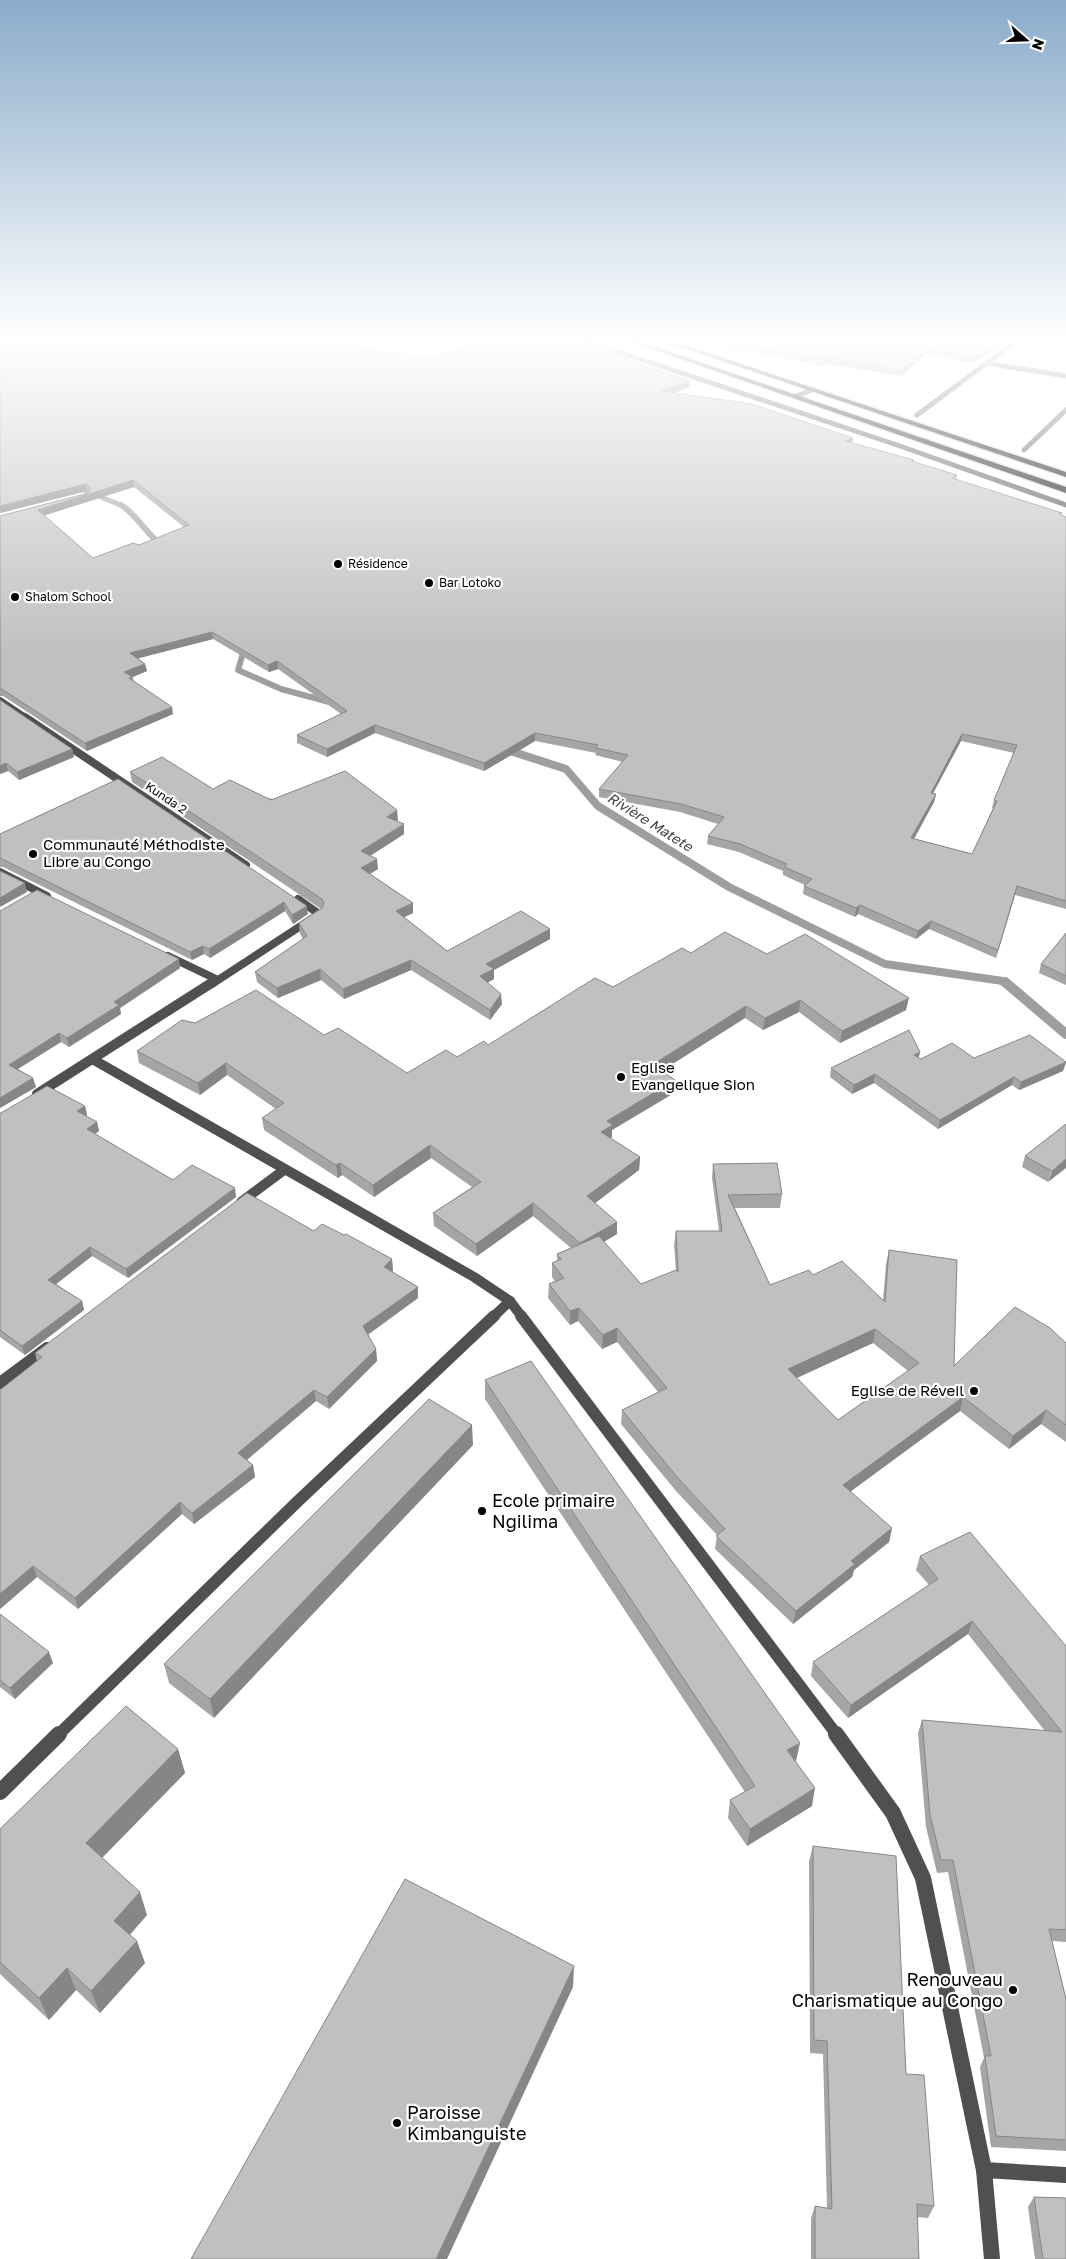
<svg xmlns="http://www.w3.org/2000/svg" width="1066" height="2259" viewBox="0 0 1066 2259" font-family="'Golos Text',sans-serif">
  <rect width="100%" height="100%" fill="#fff"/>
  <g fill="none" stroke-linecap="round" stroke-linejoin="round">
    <polyline stroke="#9e9e9e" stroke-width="5" points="74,486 123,506"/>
    <g stroke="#9e9e9e" stroke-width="6">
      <path d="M121 505C138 515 146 535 163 546"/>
      <polyline points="246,643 238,670 281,689 333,703"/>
    </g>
    <polyline stroke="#9e9e9e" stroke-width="8" points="504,749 566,769 598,806 729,887 885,964 1003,981 1006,984"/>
    <polyline stroke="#9e9e9e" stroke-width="10" points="1005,982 1066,1034"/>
    <g stroke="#dbdbdb" stroke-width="3">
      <g id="highway">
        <polygon points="618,337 626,337 1066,487 1066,493"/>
        <polygon points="651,337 660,337 1066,472 1066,477"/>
      </g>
    </g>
    <g stroke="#505050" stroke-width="5">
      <polyline points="574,337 900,446 1066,505"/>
      <polyline points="986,363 1066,376"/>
      <polyline points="796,396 812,390"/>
      <polyline points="917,415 1022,337"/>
      <polyline points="1024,450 1066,410"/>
    </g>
    <polyline stroke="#505050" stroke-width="6" points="0,700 27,718"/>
    <g stroke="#505050" stroke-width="8">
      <polyline points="25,717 246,865"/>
      <polyline points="0,872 47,896"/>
      <polyline points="168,956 216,979"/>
      <polyline points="212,984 319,914 298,899"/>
    </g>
    <g stroke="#505050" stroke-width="10">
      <polyline points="94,1060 474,1277 510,1301 522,1317"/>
      <polyline points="37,1094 213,982"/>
      <polyline points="241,1202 284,1170"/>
      <polyline points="493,1317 510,1301"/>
    </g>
    <g stroke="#505050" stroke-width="12">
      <polyline points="521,1316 837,1735"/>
      <polyline points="0,1383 47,1348"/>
      <polyline points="58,1735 296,1503 494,1316"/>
    </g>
    <g stroke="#505050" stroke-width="16">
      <polyline points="836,1734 893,1813 923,1878 984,2170 992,2259"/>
      <polyline points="0,1792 59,1734"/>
      <polyline points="984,2170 1066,2175"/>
    </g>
    <use href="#highway" fill="#000" fill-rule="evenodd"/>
  </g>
  <g fill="#a5a5a5" fill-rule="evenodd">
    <polygon points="681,337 1015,337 972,363 926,354 901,376 827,364 823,366 681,338"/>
    <polygon points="1026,337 1066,337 1066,344 1026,338"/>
    <path d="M315 342 427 357 690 387 673 392 914 460V462L957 475 956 480 1062 513 1061 515 1066 517V909L1015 895 996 958 929 929 916 939 858 914 855 917 803 894 804 886 805 885 783 875V871L739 852 707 844 708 836 718 824 680 812 599 797V789L623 762 595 755 596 753 535 741 484 771 375 733 327 757 297 743V735L341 714 278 669 269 672 213 639 138 658 145 664 147 671 133 677 134 682 173 714 87 751 3 696H0V516L88 493 89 492 87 491 0 513ZM134 487 184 527 139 545 93 558 44 515ZM961 741 1014 753 994 800 992 808H993L972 854 914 839 934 802 936 794 933 793Z"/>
    <polygon points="0,700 72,749 74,757 19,780 8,771 0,774"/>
    <polygon points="130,772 213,789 398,820 397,821 404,834 370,856 378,869 370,874 413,903 413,913 404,917 447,951 550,929 550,939 494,970 494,979 487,983 502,1004 490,1020 411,970 344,999 321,980 278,998 257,982 255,972 303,939 300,934 299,923 321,909 132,782"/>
    <polygon points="118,779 308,914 293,924 285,911 210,958 204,954 192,960 3,867 0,867 0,834"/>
    <polygon points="0,911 180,968 120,1008 121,1014 69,1047 61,1042 18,1069 33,1078 36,1087 0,1108"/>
    <polygon points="1066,933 1066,985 1039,973 1041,964"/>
    <path d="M691 953 767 954 906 1010 840 1043 799 1012 763 1030 745 1018 661 1071 675 1080 674 1093 612 1130V1137L610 1138 640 1157 639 1170 595 1203 617 1234 604 1242 641 1284 676 1270 674 1245 676 1231H719L712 1178 713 1164 782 1194 780 1208H735L770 1285 813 1275 883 1301 886 1264 889 1250 954 1366 1066 1343V1442L1041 1424 1009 1449 960 1411 850 1492 892 1528 889 1542 854 1570 852 1577 793 1624 715 1549 717 1535 676 1491 621 1424 622 1410 658 1392 617 1342 602 1349 578 1321 570 1325 548 1298 549 1284 555 1281 552 1277V1263L557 1261V1254L571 1248 533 1216 477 1256 434 1226 433 1213 472 1187 431 1158 374 1197 342 1175 338 1178 264 1130 262 1118 276 1109 227 1075 200 1095 139 1063 137 1051 195 1023 324 1035 407 1073 457 1057 488 1045 613 987ZM873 1343 908 1371 838 1420 796 1378Z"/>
    <polygon points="920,1052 918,1058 921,1059 974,1058 1066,1062 1063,1071 1019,1090 1012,1085 938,1129 874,1083 852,1094 830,1077 831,1068"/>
    <polygon points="85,1106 87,1115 85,1116 97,1122 99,1131 95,1134 173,1180 236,1197 128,1278 92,1256 56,1284 82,1301 84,1310 25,1355 0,1337 0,1113"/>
    <polygon points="1066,1124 1048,1182 1022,1167 1025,1156"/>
    <polygon points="314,1231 392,1259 393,1271 392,1272 418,1287 418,1298 368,1335 376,1349 377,1361 329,1409 316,1401 246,1460 253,1465 255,1477 194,1524 182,1514 78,1609 37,1577 0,1609 0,1390 37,1361 35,1353"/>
    <polygon points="485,1380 796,1761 812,1806 747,1846 728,1818 730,1800 745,1792 485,1399"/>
    <polygon points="473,1445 214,1718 169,1683 164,1664"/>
    <polygon points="920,1556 1066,1646 1066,1942 1052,1941 1066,1999 1066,2151 991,2147 980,2067 984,2058 948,1872 937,1873 926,1827 918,1733 922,1720 1045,1731 968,1634 848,1718 811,1676 813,1662 929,1585 916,1570"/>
    <polygon points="0,1614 53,1663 15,1699 0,1687"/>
    <polygon points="178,1749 185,1773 102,1858 147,1915 130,1935 145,1963 100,2013 76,1990 49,2020 0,1974 0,1829"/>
    <polygon points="813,1846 906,2074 934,2206 928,2218 917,2217 919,2259 811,2259 811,2218 815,2206 827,2208 823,2054 810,2053 809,1861"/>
    <polygon points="1034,2197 1066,2259 1035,2259 1028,2207"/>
  </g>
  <g fill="#868686">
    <polygon points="312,337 331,337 302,345 301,340"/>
    <polygon points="1007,337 1015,337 972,363 973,357"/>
    <polygon points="927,349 926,354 901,376 902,370"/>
    <polygon points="828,358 827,364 823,366 823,360"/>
    <polygon points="690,381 690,387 661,397 661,391"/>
    <polygon points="853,438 852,445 845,441"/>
    <polygon points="133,480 134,487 40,517 38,510"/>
    <polygon points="86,484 87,491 0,513 0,506"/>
    <polygon points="212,632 213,639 132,660 130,653"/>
    <polygon points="277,661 278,669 269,672 268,665"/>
    <polygon points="145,664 147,671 125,680 124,672"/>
    <polygon points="172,707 173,714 87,751 85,743"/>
    <polygon points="375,725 375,733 327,757 327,749"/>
    <polygon points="535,733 535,741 484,771 484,763"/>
    <polygon points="962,734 961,741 929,801 931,793"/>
    <polygon points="72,749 74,757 19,780 17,772"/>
    <polygon points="6,763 8,771 0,774 0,766"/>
    <polygon points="936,794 934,802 910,846 911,838"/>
    <polygon points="397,810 398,820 388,827 387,817"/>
    <polygon points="404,824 404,834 362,861 361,851"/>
    <polygon points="377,859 378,869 362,878 361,868"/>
    <polygon points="25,883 27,892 0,907 0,898"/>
    <polygon points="1017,886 1015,895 996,958 998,950"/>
    <polygon points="284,902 285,911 210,958 209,949"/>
    <polygon points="413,903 413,913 396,921 396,911"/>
    <polygon points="860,905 858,914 855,917 856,908"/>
    <polygon points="307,906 308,914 293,924 292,915"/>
    <polygon points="931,921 929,929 916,939 918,931"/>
    <polygon points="550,929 550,939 494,970 494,979 480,987 480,976 486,964"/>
    <polygon points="203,946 204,954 192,960 190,952"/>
    <polygon points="179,959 180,968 120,1008 121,1014 69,1047 67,1038 114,1002"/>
    <polygon points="411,960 411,970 344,999 343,989"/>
    <polygon points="320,969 321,980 278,998 277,988"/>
    <polygon points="501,994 502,1004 490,1020 490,1010"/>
    <polygon points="909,998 906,1010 840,1043 842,1031"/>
    <polygon points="800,1000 799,1012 763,1030 765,1018"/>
    <polygon points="746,1006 745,1018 652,1077 652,1065"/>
    <polygon points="59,1033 61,1042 11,1073 9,1065"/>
    <polygon points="920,1052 918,1060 914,1055"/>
    <polygon points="1066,1062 1063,1071 1019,1090 1021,1082"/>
    <polygon points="226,1063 227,1075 200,1095 198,1083"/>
    <polygon points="875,1074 874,1083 852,1094 854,1085"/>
    <polygon points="1014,1077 1012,1085 938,1129 940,1120"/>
    <polygon points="33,1078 36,1087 0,1108 0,1098"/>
    <polygon points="675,1080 674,1093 612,1130 612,1137 600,1145 601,1132 607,1121"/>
    <polygon points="85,1106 87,1115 79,1120 77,1111"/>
    <polygon points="97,1122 99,1131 89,1138 87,1129"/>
    <polygon points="430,1145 431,1158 374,1197 373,1185"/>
    <polygon points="640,1157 639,1170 587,1209 587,1196"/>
    <polygon points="1066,1159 1066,1168 1048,1182 1052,1171"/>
    <polygon points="340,1163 342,1175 338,1178 336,1165"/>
    <polygon points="235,1188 236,1197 128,1278 126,1269"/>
    <polygon points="533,1203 533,1216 477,1256 476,1244"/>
    <polygon points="617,1222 617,1234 579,1256 580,1243"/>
    <polygon points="90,1247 92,1256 51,1288 48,1280"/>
    <polygon points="392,1259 393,1271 385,1278 384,1267"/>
    <polygon points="418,1287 418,1298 364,1337 363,1326"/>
    <polygon points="82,1301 84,1310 25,1355 22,1346"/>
    <polygon points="579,1308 578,1321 570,1325 570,1311"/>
    <polygon points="617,1328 617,1342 602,1349 603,1335"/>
    <polygon points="875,1329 873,1343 786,1383 788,1369"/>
    <polygon points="376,1349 377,1361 329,1409 327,1397"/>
    <polygon points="314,1390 316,1401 241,1465 238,1453"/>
    <polygon points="963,1397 960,1411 840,1499 843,1485"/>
    <polygon points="1046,1410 1041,1424 1009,1449 1013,1436"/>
    <polygon points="472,1425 473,1445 214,1718 210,1699"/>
    <polygon points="253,1465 255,1477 194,1524 192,1513"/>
    <polygon points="180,1502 182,1514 78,1609 75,1598"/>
    <polygon points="892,1528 889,1542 854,1570 852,1577 793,1624 796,1611 851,1561"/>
    <polygon points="33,1566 37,1577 0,1609 0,1594"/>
    <polygon points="972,1621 968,1634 848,1718 851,1705"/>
    <polygon points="49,1652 53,1663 15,1699 10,1688"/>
    <polygon points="800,1743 796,1761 784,1768 787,1750"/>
    <polygon points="178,1749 185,1773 94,1866 86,1843"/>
    <polygon points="815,1788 812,1806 747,1846 750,1829"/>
    <polygon points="140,1892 147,1915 122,1943 114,1921"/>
    <polygon points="137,1941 145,1963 100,2013 91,1991"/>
    <polygon points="574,1966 573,1987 447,2259 436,2259"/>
    <polygon points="67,1968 76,1990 49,2020 39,1998"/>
  </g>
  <g fill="#c0c0c0" stroke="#868686" fill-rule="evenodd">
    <path d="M0 337H312L301 340 427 357 504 337H562L690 381 661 391 752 404 853 438 845 441 914 460 911 461 957 475 952 478 1062 513 1059 514 1066 517V901L1017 886 998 950 931 921 918 931 860 905 856 908 804 886 812 879 784 867 787 864 740 844 708 836 724 817 681 804 599 789 628 755 596 748 598 745 535 733 484 763 375 725 327 749 297 735 347 711 277 661 268 665 212 632 130 653 145 664 124 672 133 677 129 678 172 707 85 743 0 688V516L88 493 91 488 86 484 0 506ZM133 480 189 525 139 545 133 543 93 558 38 510ZM962 734 1017 745 994 800 997 801 972 854 911 838 936 794 931 793Z"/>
    <polygon points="704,337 1007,337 973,357 927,349 902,370 828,358 823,360"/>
    <polygon points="1054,337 1066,337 1066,339"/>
    <polygon points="0,700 72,749 17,772 6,763 0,766"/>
    <polygon points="162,757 213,789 230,780 271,800 345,771 397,810 387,817 404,824 361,851 377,859 361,868 413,903 396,911 447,951 521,911 550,929 486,964 494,969 480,976 501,994 490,1010 411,960 343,989 320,969 277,988 255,972 307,936 299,923 322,908 324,903 322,899 130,772"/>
    <polygon points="118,779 307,906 292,915 284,902 209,949 203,946 190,952 0,858 0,834"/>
    <polygon points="0,871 25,883 0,898"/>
    <polygon points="37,890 179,959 114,1002 119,1005 67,1038 59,1033 9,1065 33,1078 0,1098 0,911"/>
    <polygon points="725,932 767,954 805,934 909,998 842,1031 800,1000 765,1018 746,1006 652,1065 675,1080 607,1121 613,1125 601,1132 640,1157 587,1196 617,1222 580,1243 533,1203 476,1244 433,1213 481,1182 430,1145 373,1185 340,1163 336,1165 262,1118 284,1103 226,1063 198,1083 137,1051 182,1020 195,1023 256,990 324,1035 338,1028 407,1073 446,1050 457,1057 484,1041 488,1045 595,978 613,987 682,948 691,953"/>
    <polygon points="1066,933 1066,976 1041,964"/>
    <polygon points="909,1030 920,1052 914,1055 921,1059 952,1043 974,1058 1030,1035 1066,1062 1021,1082 1014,1077 940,1120 875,1074 854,1085 831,1068"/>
    <polygon points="47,1086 85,1106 77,1111 97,1122 87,1129 173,1180 192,1165 235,1188 126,1269 90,1247 48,1280 82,1301 22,1346 0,1330 0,1113 1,1113"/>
    <polygon points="1066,1124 1066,1159 1052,1171 1025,1156"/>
    <path d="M777 1163 782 1194 728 1195 770 1285 809 1270 813 1275 842 1261 885 1302 889 1250 957 1260 954 1366 1015 1307 1050 1328 1066 1343V1425L1046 1410 1013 1436 963 1397 843 1485 892 1528 851 1561 855 1564 796 1611 716 1536 725 1529 677 1477 622 1410 667 1388 617 1328 603 1335 579 1308 570 1311 549 1284 564 1278 552 1263 561 1259 557 1254 599 1236 641 1284 676 1270 678 1272 676 1231H722L713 1164ZM875 1329 919 1363 838 1420 788 1369Z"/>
    <polygon points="247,1193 314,1231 322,1224 344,1235 346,1234 392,1259 384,1267 418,1287 363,1326 376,1349 327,1397 314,1390 238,1453 253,1465 192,1513 180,1502 75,1598 33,1566 0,1594 0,1390 42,1357 35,1353"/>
    <polygon points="531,1361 800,1743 787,1750 815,1788 750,1829 730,1800 755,1786 485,1380"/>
    <polygon points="429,1399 472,1425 210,1699 164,1664"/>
    <polygon points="970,1532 1066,1646 1066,1930 1049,1929 1066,1999 1066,2140 996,2136 985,2056 991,2056 953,1860 941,1860 930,1815 922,1720 1062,1732 972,1621 851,1705 813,1662 938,1579 920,1556"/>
    <polygon points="0,1614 49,1652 10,1688 0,1680"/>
    <polygon points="126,1706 178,1749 86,1843 140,1892 114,1921 137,1941 91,1991 67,1968 39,1998 0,1962 0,1829"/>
    <polygon points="813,1846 896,1856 906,2074 924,2075 934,2206 917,2204 919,2259 815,2259 815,2206 832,2209 827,2041 814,2040"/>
    <polygon points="405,1879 574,1966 436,2259 191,2259"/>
    <polygon points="1034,2197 1066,2198 1066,2259 1043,2259"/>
  </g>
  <linearGradient id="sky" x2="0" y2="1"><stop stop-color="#8aabca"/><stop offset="0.52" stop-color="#fff"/><stop offset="1" stop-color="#fff" stop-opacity="0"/></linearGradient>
  <rect width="1066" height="653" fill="url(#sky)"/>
  <g fill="#000" stroke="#fff" stroke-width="2">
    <circle cx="338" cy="564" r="5"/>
    <circle cx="429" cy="583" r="5"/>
    <circle cx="15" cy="597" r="5"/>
    <circle cx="33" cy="854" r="5"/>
    <circle cx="621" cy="1077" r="5"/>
    <circle cx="974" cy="1391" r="5"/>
    <circle cx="482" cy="1511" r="5"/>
    <circle cx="1013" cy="1990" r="5"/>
    <circle cx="397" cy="2123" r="5"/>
  </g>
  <g text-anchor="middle" stroke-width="4.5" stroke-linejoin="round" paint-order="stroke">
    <g font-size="12" fill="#000" stroke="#fff" text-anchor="start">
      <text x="348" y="568">Résidence</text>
      <text x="439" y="587">Bar Lotoko</text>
      <text x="25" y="601">Shalom School</text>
    </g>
    <g font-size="12" fill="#000" stroke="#fff">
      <text transform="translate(166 798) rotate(34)" y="4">Kunda 2</text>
    </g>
    <g font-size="14" font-style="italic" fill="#3f3f3f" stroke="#fff">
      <text transform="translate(650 822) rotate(32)" y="5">Rivière Matete</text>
    </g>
    <g font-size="15" fill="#000" stroke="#fff" text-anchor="start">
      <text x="43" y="850">Communauté Méthodiste<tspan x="43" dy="17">Libre au Congo</tspan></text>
      <text x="631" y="1073">Eglise<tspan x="631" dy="17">Evangelique Sion</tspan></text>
      <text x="964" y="1396" text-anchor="end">Eglise de Réveil</text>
    </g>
    <g font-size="18" fill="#000" stroke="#fff" text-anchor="start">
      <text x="492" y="1507">Ecole primaire<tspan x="492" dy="21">Ngilima</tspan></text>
      <text x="1003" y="1986" text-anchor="end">Renouveau<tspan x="1003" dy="21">Charismatique au Congo</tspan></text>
      <text x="407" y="2119">Paroisse<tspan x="407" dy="21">Kimbanguiste</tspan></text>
    </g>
  </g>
  <g transform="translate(1026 40) rotate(110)" stroke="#ffffff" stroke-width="4" paint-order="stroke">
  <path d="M0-4L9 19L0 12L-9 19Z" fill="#000000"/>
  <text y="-8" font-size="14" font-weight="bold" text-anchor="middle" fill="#000000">N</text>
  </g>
</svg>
